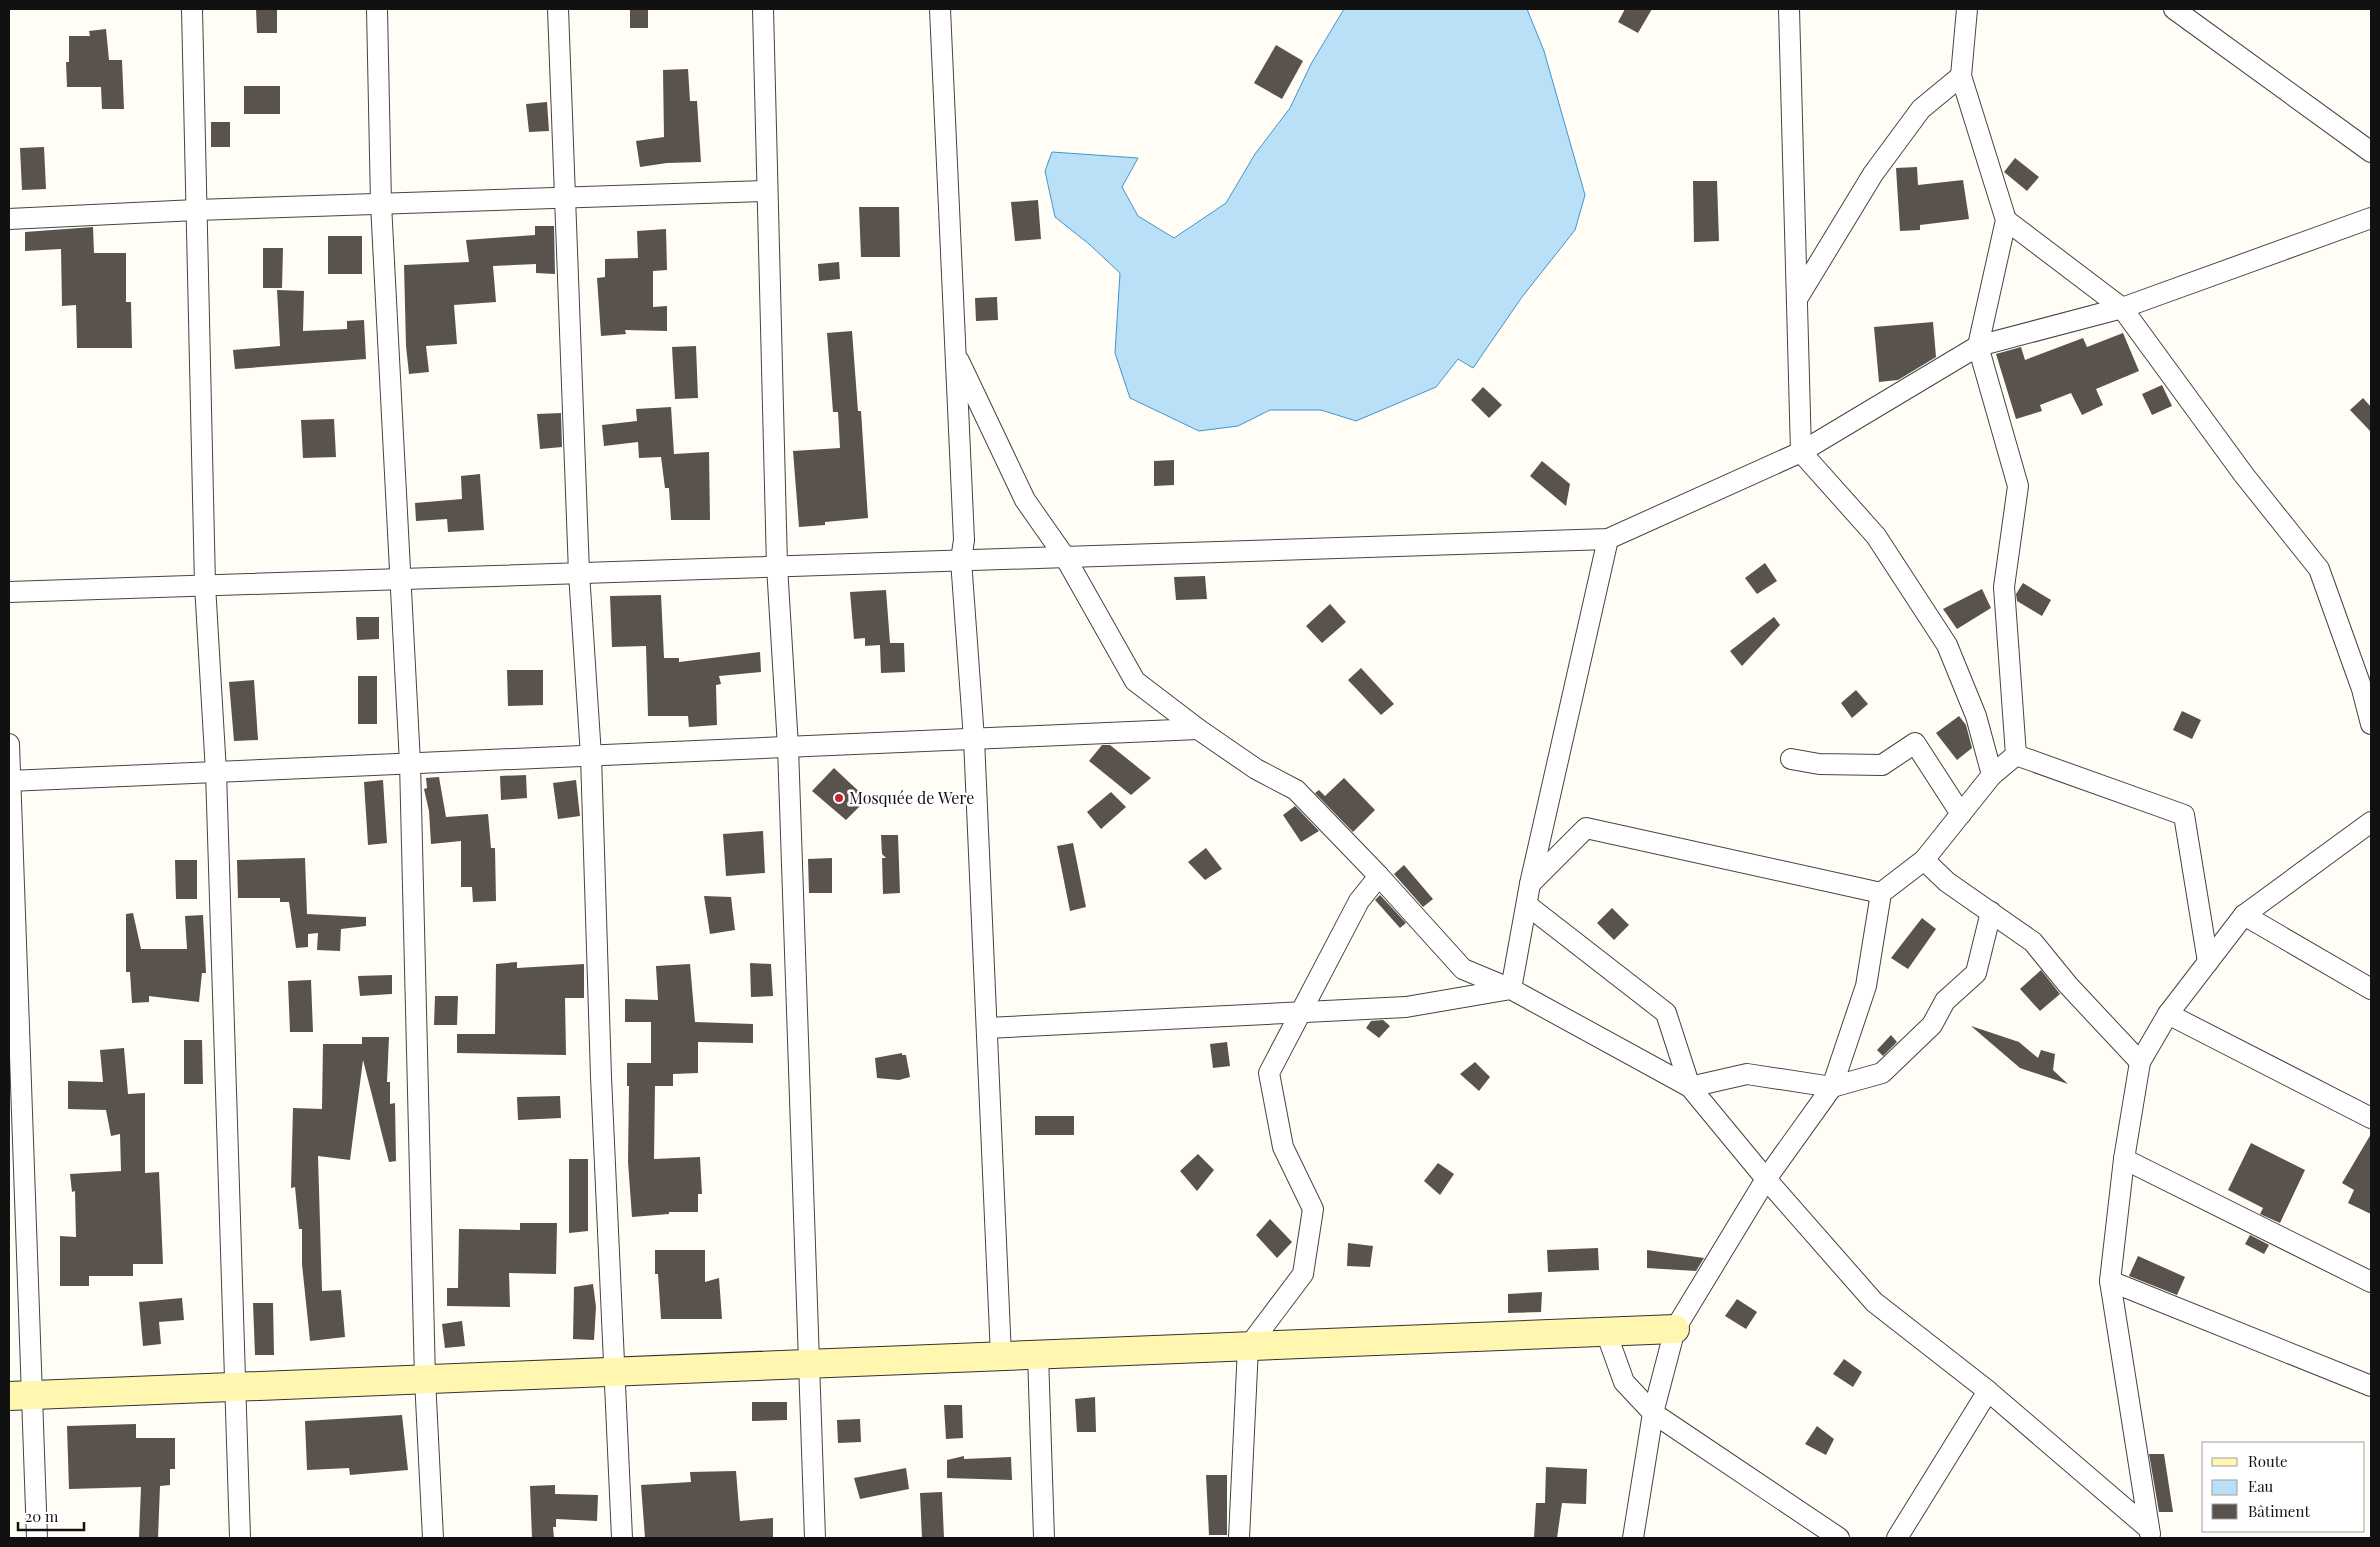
<svg xmlns="http://www.w3.org/2000/svg" width="2380" height="1547" viewBox="0 0 2380 1547" font-family="'Playfair Display',serif">
  <rect width="100%" height="100%" fill="#fffdf5"/>
  <polygon fill="#b9e0f7" stroke="#3f96cf" points="1344,9 1527,9 1544,51 1585,195 1575,230 1522,297 1473,368 1458,359 1436,387 1356,421 1321,410 1270,410 1238,426 1199,431 1130,398 1115,353 1120,273 1089,244 1055,217 1045,171 1052,152 1138,158 1122,187 1138,216 1174,238 1226,203 1255,154 1290,108 1311,64"/>
  <g fill="#5a524d">
    <polygon points="256,9 277,9 277,33 257,33"/>
    <rect x="630" y="9" width="18" height="19"/>
    <polygon points="1625,9 1652,9 1638,33 1618,22"/>
    <polygon points="106,29 109,60 122,60 124,109 102,109 101,87 67,87 66,62 69,62 69,36 90,36 89,31"/>
    <polygon points="1276,45 1303,61 1282,99 1254,83"/>
    <polygon points="688,69 690,101 697,101 701,162 667,163 640,167 636,141 664,137 663,70"/>
    <rect x="244" y="86" width="36" height="28"/>
    <polygon points="547,102 549,131 529,132 526,104"/>
    <rect x="211" y="122" width="19" height="25"/>
    <polygon points="44,147 46,189 22,190 20,148"/>
    <polygon points="2015,158 2039,177 2027,191 2004,172"/>
    <polygon points="1917,167 1918,185 1963,180 1969,219 1920,225 1920,230 1900,231 1896,168"/>
    <polygon points="1693,181 1717,181 1719,241 1694,242"/>
    <polygon points="1038,200 1041,239 1015,241 1011,202"/>
    <polygon points="859,207 899,207 900,257 861,257"/>
    <polygon points="535,226 554,226 555,274 536,273 536,264 493,266 496,302 454,305 457,344 426,346 429,372 409,374 406,346 404,265 469,262 466,240 535,235"/>
    <polygon points="93,227 94,253 126,253 126,302 131,302 132,348 77,348 76,305 62,306 61,249 25,251 25,232"/>
    <polygon points="666,229 667,270 653,271 653,307 667,306 667,331 625,330 626,334 601,336 597,278 605,277 605,259 638,258 637,231"/>
    <rect x="328" y="236" width="34" height="38"/>
    <polygon points="263,248 283,248 282,288 263,288"/>
    <polygon points="839,262 840,279 819,281 818,264"/>
    <polygon points="277,290 304,291 303,331 347,329 347,321 364,320 366,359 235,369 233,350 280,346"/>
    <polygon points="997,297 998,320 976,321 975,298"/>
    <polygon points="1933,322 1936,357 1898,380 1879,382 1874,327"/>
    <polygon points="852,331 858,411 861,411 868,518 825,522 825,525 799,527 793,451 840,448 838,412 833,412 827,333"/>
    <polygon points="2123,333 2139,371 2096,389 2103,405 2082,415 2071,393 2040,405 2042,411 2016,419 1996,354 2021,347 2025,360 2083,338 2087,347"/>
    <polygon points="696,346 698,398 675,399 672,347"/>
    <polygon points="2162,385 2172,406 2152,415 2142,394"/>
    <polygon points="1483,387 1502,405 1489,418 1471,400"/>
    <polygon points="2363,398 2371,407 2371,432 2350,410"/>
    <polygon points="671,407 674,454 709,452 710,520 671,520 669,488 665,488 661,457 639,458 638,442 604,446 602,425 637,421 636,409"/>
    <polygon points="561,413 562,447 540,449 537,414"/>
    <polygon points="334,419 336,457 303,458 301,420"/>
    <polygon points="1174,460 1174,485 1154,486 1154,461"/>
    <polygon points="1542,461 1570,484 1566,506 1530,476"/>
    <polygon points="480,474 484,530 448,532 447,519 416,521 415,503 462,499 461,476"/>
    <polygon points="1765,563 1777,581 1757,594 1745,578"/>
    <polygon points="1205,576 1207,599 1176,600 1174,577"/>
    <polygon points="2023,583 2051,600 2042,616 2017,601 2016,594"/>
    <polygon points="1982,589 1991,608 1957,629 1943,609"/>
    <polygon points="886,590 890,643 904,643 905,672 881,673 880,645 865,646 865,638 854,639 850,592"/>
    <polygon points="661,595 664,658 679,658 679,662 760,652 761,672 719,676 721,684 716,685 717,725 689,727 688,716 648,716 646,646 612,647 610,596"/>
    <polygon points="1330,604 1346,622 1322,643 1306,626"/>
    <polygon points="356,617 379,617 379,639 357,640"/>
    <polygon points="1774,617 1780,625 1742,666 1730,651"/>
    <polygon points="1361,668 1394,704 1381,715 1348,680"/>
    <polygon points="507,670 543,670 543,705 508,706"/>
    <rect x="358" y="676" width="19" height="48"/>
    <polygon points="254,680 258,740 234,741 229,682"/>
    <polygon points="1856,690 1868,704 1852,718 1841,703"/>
    <polygon points="2182,711 2201,720 2192,739 2173,730"/>
    <polygon points="1959,716 1966,725 1972,748 1957,760 1936,733"/>
    <polygon points="1102,745 1110,745 1151,778 1131,795 1089,761"/>
    <polygon points="834,768 867,799 846,820 812,791"/>
    <polygon points="526,775 527,798 501,800 500,776"/>
    <polygon points="439,777 446,817 488,814 491,848 495,848 496,901 473,902 472,887 461,887 461,841 431,844 429,811 424,789 427,788 426,778"/>
    <polygon points="1344,778 1375,810 1353,832 1315,793 1319,790 1325,796"/>
    <polygon points="383,780 387,843 368,845 364,782"/>
    <polygon points="576,780 580,816 558,819 553,783"/>
    <polygon points="1111,792 1126,807 1101,829 1087,812"/>
    <polygon points="1295,806 1319,831 1301,842 1283,815"/>
    <polygon points="763,831 765,873 726,876 723,834"/>
    <polygon points="881,835 898,835 900,893 883,894 882,858 886,858 882,854"/>
    <polygon points="1073,843 1086,907 1070,911 1057,846"/>
    <polygon points="1206,848 1222,869 1205,880 1188,862"/>
    <polygon points="305,858 307,914 366,917 366,926 341,929 340,951 317,950 318,933 308,934 308,947 296,948 289,902 280,902 280,898 238,898 237,860"/>
    <polygon points="832,858 832,893 809,893 808,859"/>
    <polygon points="175,860 197,860 197,899 176,899"/>
    <polygon points="1404,865 1433,899 1423,907 1394,874"/>
    <polygon points="1380,895 1406,923 1400,928 1375,900"/>
    <polygon points="704,896 731,897 735,930 710,934"/>
    <polygon points="1612,908 1629,925 1614,940 1597,923"/>
    <polygon points="133,913 141,949 187,949 185,916 203,915 206,973 202,973 199,1002 149,996 149,1002 132,1003 130,972 126,972 126,914"/>
    <polygon points="1922,918 1936,929 1908,969 1891,958"/>
    <polygon points="517,962 517,968 584,964 584,998 565,998 566,1055 457,1053 457,1034 495,1034 496,964"/>
    <polygon points="750,963 771,964 773,996 751,997"/>
    <polygon points="690,964 695,1022 753,1024 753,1043 698,1042 698,1073 673,1074 673,1086 655,1086 654,1159 700,1157 702,1194 698,1194 698,1212 669,1212 669,1214 632,1217 628,1162 629,1086 627,1086 627,1063 651,1063 651,1022 625,1022 625,999 658,1000 656,966"/>
    <polygon points="2041,970 2060,994 2040,1011 2020,989"/>
    <polygon points="392,975 392,994 360,996 358,976"/>
    <polygon points="311,980 313,1032 290,1032 288,981"/>
    <polygon points="435,996 458,996 457,1025 434,1025"/>
    <polygon points="1383,1020 1390,1026 1379,1038 1366,1028 1371,1021"/>
    <polygon points="1971,1026 2019,1042 2038,1058 2041,1050 2055,1054 2053,1070 2068,1084 2020,1068"/>
    <polygon points="1891,1035 1897,1042 1883,1056 1877,1050"/>
    <polygon points="362,1037 389,1037 387,1082 390,1082 390,1104 395,1103 396,1161 389,1162 363,1060 350,1160 318,1156 322,1291 341,1290 345,1337 310,1341 302,1264 302,1229 299,1229 295,1187 291,1188 293,1108 322,1109 323,1044 362,1044"/>
    <polygon points="184,1040 202,1040 203,1084 184,1084"/>
    <polygon points="1227,1042 1230,1066 1213,1068 1210,1044"/>
    <polygon points="124,1048 128,1094 145,1093 145,1173 159,1172 163,1264 133,1264 133,1276 89,1276 89,1286 60,1286 60,1236 76,1237 75,1191 72,1192 70,1174 121,1171 120,1134 111,1136 106,1110 68,1109 68,1081 103,1082 100,1050"/>
    <polygon points="902,1053 902,1055 906,1055 910,1077 899,1080 877,1078 875,1058"/>
    <polygon points="1475,1062 1490,1077 1479,1091 1460,1074"/>
    <polygon points="560,1096 561,1118 518,1120 517,1097"/>
    <rect x="1035" y="1116" width="39" height="19"/>
    <polygon points="2371,1134 2371,1214 2348,1203 2354,1190 2342,1183"/>
    <polygon points="2251,1143 2305,1170 2280,1223 2260,1214 2263,1208 2228,1190"/>
    <polygon points="1198,1154 1214,1170 1197,1191 1180,1171"/>
    <polygon points="569,1159 588,1159 588,1231 569,1233"/>
    <polygon points="1438,1163 1454,1174 1440,1195 1424,1181"/>
    <polygon points="1270,1219 1292,1242 1277,1258 1256,1235"/>
    <polygon points="520,1223 557,1223 556,1274 509,1273 510,1307 447,1306 447,1288 458,1288 459,1229 520,1230"/>
    <polygon points="2250,1235 2269,1245 2264,1254 2245,1244"/>
    <polygon points="1348,1243 1373,1246 1370,1267 1347,1266"/>
    <polygon points="1598,1248 1599,1270 1548,1272 1547,1250"/>
    <polygon points="655,1250 705,1250 705,1282 719,1278 722,1319 661,1319 658,1274 655,1274"/>
    <polygon points="1647,1250 1704,1258 1696,1271 1647,1268"/>
    <polygon points="2138,1256 2185,1277 2177,1295 2129,1276"/>
    <polygon points="593,1284 596,1307 594,1340 573,1339 574,1287"/>
    <polygon points="1542,1292 1541,1312 1508,1313 1508,1294"/>
    <polygon points="182,1298 184,1320 159,1322 161,1344 143,1346 139,1302"/>
    <polygon points="1737,1299 1757,1312 1746,1329 1725,1316"/>
    <polygon points="253,1303 273,1303 274,1355 255,1355"/>
    <polygon points="462,1321 465,1346 445,1348 442,1324"/>
    <polygon points="1844,1359 1862,1372 1853,1387 1833,1374"/>
    <polygon points="1095,1397 1096,1432 1077,1432 1075,1399"/>
    <polygon points="752,1402 787,1402 787,1420 752,1421"/>
    <polygon points="944,1405 962,1405 963,1438 946,1439"/>
    <polygon points="402,1415 408,1470 350,1475 349,1468 307,1470 305,1421"/>
    <polygon points="860,1419 861,1442 838,1443 837,1420"/>
    <polygon points="136,1424 136,1438 175,1438 175,1469 170,1469 170,1485 160,1486 158,1538 139,1538 141,1487 69,1489 67,1426"/>
    <polygon points="1817,1426 1834,1439 1826,1455 1805,1444"/>
    <polygon points="2149,1454 2164,1454 2173,1512 2159,1512"/>
    <polygon points="964,1456 964,1459 1011,1457 1012,1480 947,1478 947,1460"/>
    <polygon points="1546,1467 1587,1469 1586,1504 1562,1503 1557,1538 1534,1538 1536,1503 1545,1503"/>
    <polygon points="906,1468 909,1489 860,1499 854,1478"/>
    <polygon points="736,1471 740,1521 773,1518 773,1538 645,1538 641,1485 691,1482 690,1472"/>
    <polygon points="1206,1475 1227,1475 1227,1535 1209,1535"/>
    <polygon points="555,1485 555,1494 598,1495 597,1521 556,1519 556,1527 553,1527 554,1538 532,1538 530,1486"/>
    <polygon points="942,1492 944,1538 922,1538 920,1493"/>
  </g>
  <g fill="none" stroke-linecap="round" stroke-linejoin="round">
    <g stroke="#444" stroke-width="22">
      <g id="street">
        <polyline points="192,9 205,585 216,772 240,1538"/>
        <polyline points="377,9 381,204 410,763 425,1379 433,1538"/>
        <polyline points="558,9 579,573 591,756 601,1077 622,1538"/>
        <polyline points="763,9 777,566 788,747 815,1538"/>
        <polyline points="940,9 964,540 961,560 974,739 1001,1356"/>
        <polyline points="1789,9 1801,452 1876,536 1947,645 1976,716 1992,775"/>
        <polyline points="2174,9 2371,152"/>
        <polyline points="9,219 196,210 767,191"/>
        <polyline points="2006,220 2122,308 2244,475 2319,569 2362,689 2371,724"/>
        <polyline points="1797,299 1873,174 1921,109 1961,76"/>
        <polyline points="959,361 1025,500 1065,557 1135,681 1198,729 1256,769 1296,790 1379,876 1463,969 1511,989 1530,884 1608,539"/>
        <polyline points="9,592 1608,539 1801,452 1978,346 2122,308 2371,218"/>
        <polyline points="9,744 37,1538"/>
        <polyline points="2016,755 2184,815 2208,962"/>
        <polyline points="1791,759 1819,764 1882,765 1915,743 1961,814"/>
        <polyline points="9,781 1198,729"/>
        <polyline points="1924,860 1947,882 2033,942 2068,985 2140,1062"/>
        <polyline points="1530,884 1586,828 1881,893"/>
        <polyline points="1527,905 1666,1013 1690,1087 1747,1074 1832,1087 1882,1073 1932,1025 1945,1001 1976,973 1991,912"/>
        <polyline points="2244,915 2371,989"/>
        <polyline points="2168,1014 2371,1118"/>
        <polyline points="987,1028 1406,1007 1511,989 1690,1087 1766,1179 1874,1302 1988,1391 2149,1529"/>
        <polyline points="2124,1159 2371,1282"/>
        <polyline points="2110,1281 2371,1386"/>
        <polyline points="1606,1332 1624,1382 1653,1413 1839,1538"/>
        <polyline points="1038,1355 1044,1538"/>
        <polyline points="2150,1534 2110,1281 2124,1159 2140,1062 2168,1014 2244,915 2371,822"/>
        <polyline points="1239,1538 1248,1347 1303,1274 1313,1209 1283,1147 1269,1073 1359,901 1379,876"/>
        <polyline points="1633,1538 1653,1413 1675,1329 1766,1179 1832,1087 1866,986 1881,893 1924,860 1992,775 2016,755 2004,587 2018,486 1978,346 2006,220 1961,76 1967,9"/>
        <polyline points="1897,1538 1988,1391"/>
      </g>
    </g>
    <g stroke="#333" stroke-width="30">
      <polyline id="secondary" points="9,1396 1675,1329"/>
    </g>
    <use href="#street" stroke="#fff" stroke-width="20"/>
    <use href="#secondary" stroke="#fff6b0" stroke-width="28"/>
  </g>
  <circle fill="#c4262e" stroke="#fff" stroke-width="2" cx="839" cy="798" r="5"/>
  <g text-anchor="middle" stroke-width="5" stroke-linejoin="round" paint-order="stroke">
    <g font-size="16" fill="#111" stroke="#fff" text-anchor="start">
      <text x="849" y="804">Mosquée de Were</text>
    </g>
  </g>
  <rect width="2380" height="1547" fill="none" stroke="#111111" stroke-width="20"/>
  <rect x="2202" y="1442" width="162" height="90" fill="#ffffff" stroke="#a0a0a0"/>
  <rect x="2212" y="1458" width="25" height="8" fill="#fff6b0" stroke="#a0a0a0"/>
  <text x="2248" y="1467" font-size="15" fill="#111111">Route</text>
  <rect x="2212" y="1480" width="25" height="15" fill="#b9e0f7" stroke="#a0a0a0"/>
  <text x="2248" y="1492" font-size="15" fill="#111111">Eau</text>
  <rect x="2212" y="1504" width="25" height="15" fill="#5a524d" stroke="#a0a0a0"/>
  <text x="2248" y="1517" font-size="15" fill="#111111">Bâtiment</text>
  <path d="M18 1522v8h66v-8" fill="none" stroke="#111111" stroke-width="2.5"/>
  <text x="25" y="1522" font-size="15" fill="#111111" stroke="#ffffff" stroke-width="4" paint-order="stroke">20 m</text>
</svg>
